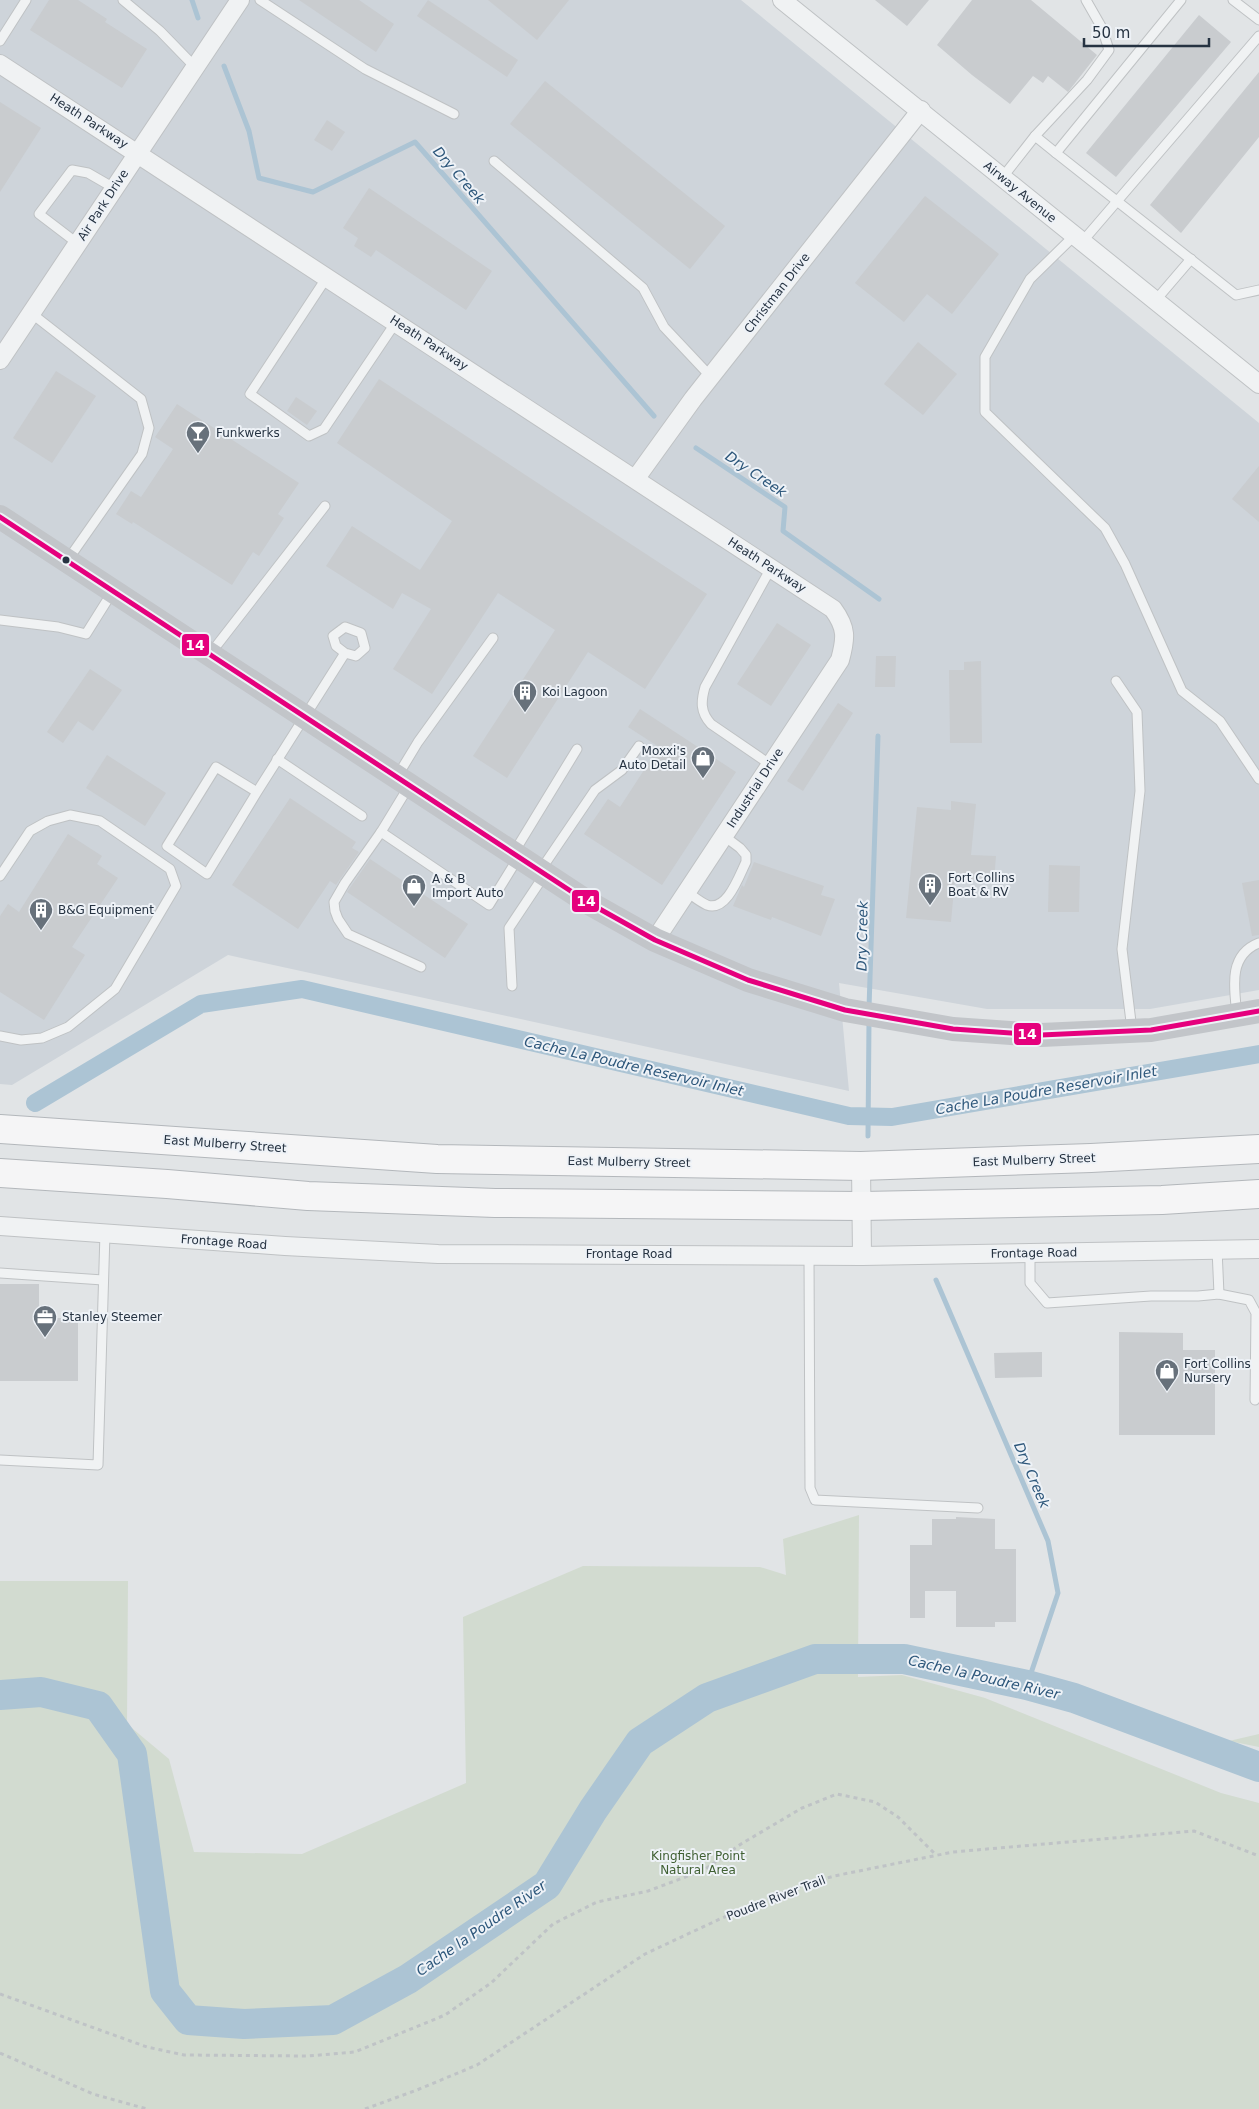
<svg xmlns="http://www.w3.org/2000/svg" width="1259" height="2109" viewBox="0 0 1259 2109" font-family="'DejaVu Sans',sans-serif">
  <rect width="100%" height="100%" fill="#e1e4e6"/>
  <polygon fill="#ced4da" points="0,0 741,0 1259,423 1259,990 1150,1009 987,1009 839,983 849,1091 228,955 12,1085 0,1084"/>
  <g fill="#d2dbd0">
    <polygon points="859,1515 858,1677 902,1675 985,1698 1221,1793 1259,1803 1259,2109 0,2109 0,1581 128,1581 127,1724 169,1759 194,1852 302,1854 466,1783 463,1617 583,1566 760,1567 786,1575 783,1539"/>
    <polygon points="1259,1734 1259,1747 1229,1741"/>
  </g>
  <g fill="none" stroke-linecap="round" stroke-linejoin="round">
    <g stroke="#acc4d4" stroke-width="5">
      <polyline points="192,0 198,18"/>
      <polyline points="224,66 249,131 259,178 313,192 415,142 654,416"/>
      <polyline points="696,448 785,507 783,531 879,599"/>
      <polyline points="869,1008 878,736"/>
      <polyline points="868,1136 869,1021"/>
      <polyline points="936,1280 1048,1541 1058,1593 1027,1685"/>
    </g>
    <polyline stroke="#acc4d4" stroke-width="18" points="35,1103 201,1004 302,989 849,1116 892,1117 1259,1054"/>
    <polyline stroke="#acc4d4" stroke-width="30" points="0,1695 41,1692 98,1706 132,1754 165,1991 188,2020 244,2024 333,2020 408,1979 547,1885 593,1810 640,1742 707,1698 815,1659 904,1659 1027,1685 1074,1698 1259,1767"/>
  </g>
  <g fill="#c9cccf">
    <polygon points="49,0 78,0 107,19 105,22 147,49 122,88 30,30"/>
    <polygon points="299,0 359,0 394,24 376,52"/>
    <polygon points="428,0 518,60 507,77 417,16"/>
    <polygon points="488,0 569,0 537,40"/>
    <polygon points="875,0 929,0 907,26"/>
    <polygon points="972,0 1031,0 1097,55 1068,92 1048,76 1043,83 1033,76 1010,104 972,75 937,45"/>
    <polygon points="1199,15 1231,42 1116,177 1086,153"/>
    <polygon points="1259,72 1259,137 1181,233 1150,205"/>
    <polygon points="545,81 725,226 690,269 510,124"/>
    <polygon points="0,102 41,128 0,192"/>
    <polygon points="327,120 345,132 332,151 314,140"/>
    <polygon points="369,188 492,271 466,310 376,250 371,257 354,246 358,238 343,228"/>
    <polygon points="925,196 999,254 952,314 927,294 904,322 855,283"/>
    <polygon points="918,342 957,374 923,415 884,384"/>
    <polygon points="56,371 96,396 52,463 13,438"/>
    <polygon points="379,379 707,594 645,689 588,652 507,778 473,756 555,630 498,593 432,694 393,669 431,609 402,593 393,609 326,566 352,526 420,570 452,521 337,443"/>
    <polygon points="296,397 317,411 307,425 287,411"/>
    <polygon points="177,404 299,483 278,514 284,518 259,556 253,552 232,585 133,522 132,524 116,514 131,491 141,497 173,449 155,437"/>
    <polygon points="1259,466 1259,522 1232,499"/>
    <polygon points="777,623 811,645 771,706 737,684"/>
    <polygon points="876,656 896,656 895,687 875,687"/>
    <polygon points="981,661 982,743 950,743 949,670 964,670 964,662"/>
    <polygon points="90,669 122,690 93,731 78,721 63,743 47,732"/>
    <polygon points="838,703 853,713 803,791 787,781"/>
    <polygon points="640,709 736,772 662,885 584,834 608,799 620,807 659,747 628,727"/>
    <polygon points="107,755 166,793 145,826 86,788"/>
    <polygon points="290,798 356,842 352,848 359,852 336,885 330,881 298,929 232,885"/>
    <polygon points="951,801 976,804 971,855 996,856 994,881 955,878 951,922 906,918 917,807 951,810"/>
    <polygon points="68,834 102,856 97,864 118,878 72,947 85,955 44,1020 0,992 0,916 8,904 19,912"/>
    <polygon points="370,859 468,924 445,958 347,892"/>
    <polygon points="754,862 824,886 821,895 835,899 821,936 772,917 771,920 733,906 742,885 744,887"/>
    <polygon points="1049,865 1080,866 1079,912 1048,912"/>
    <polygon points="1259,880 1259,935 1252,936 1242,883"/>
    <polygon points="0,1284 39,1284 39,1318 78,1318 78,1381 0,1381"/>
    <polygon points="1119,1332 1183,1333 1183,1350 1215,1350 1215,1435 1119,1435"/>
    <polygon points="1042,1352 1042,1377 995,1378 994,1353"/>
    <polygon points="956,1517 995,1519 995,1549 1016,1549 1016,1622 995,1622 995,1627 956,1627 956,1591 925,1591 925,1618 910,1618 910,1545 932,1545 932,1519 956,1519"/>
  </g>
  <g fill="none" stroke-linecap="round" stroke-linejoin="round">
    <g stroke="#bfc2c4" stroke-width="11">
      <g id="lane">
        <polyline points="123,0 160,31 195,67"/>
        <polyline points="260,0 365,69 454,114"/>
        <polyline points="1181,0 1056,153 1236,295 1259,290"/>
        <polyline points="1233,0 1259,20"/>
        <polyline points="0,41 26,0"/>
        <polyline points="1035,136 1087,80 1109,50 1102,28 1086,0"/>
        <polyline points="494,161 643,288 664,327 711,377"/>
        <polyline points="1002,178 1035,136 1056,153"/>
        <polyline points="1074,236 1030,279 985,357 985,412 1105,528 1125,564 1182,691 1220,721 1259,779"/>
        <polyline points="1082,242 1259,36"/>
        <polyline points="77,243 39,214 72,170 88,173 114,188"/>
        <polyline points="327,277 250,394 309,436 324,429 396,322"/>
        <polyline points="1155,301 1191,259"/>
        <polyline points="31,313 141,399 149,428 142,454 67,561"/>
        <polyline points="0,620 58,627 86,634 113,591"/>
        <polyline points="210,654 325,506"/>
        <polyline points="1116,681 1137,712 1140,791 1122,949 1132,1030"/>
        <polyline points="277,759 362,816"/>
        <path d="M771 765 711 724C700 712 701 701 705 687L771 568"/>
        <polyline points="398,775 418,742 493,638"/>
        <polyline points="409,786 381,832 489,905 518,858"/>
        <polyline points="257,792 216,767 167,846 207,874 257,792 345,653 356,656 365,648 361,633 345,627 333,636 336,646 345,653"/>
        <polyline points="381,832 345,883 334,902 335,911 338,919 348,934 421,967"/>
        <polyline points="513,854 577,749"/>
        <polyline points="540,871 595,790 622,770 639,746"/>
        <polyline points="0,876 30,831 48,821 70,815 100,821 170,869 176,886 115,989 68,1027 42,1038 21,1040 0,1036"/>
        <path d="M687 892C693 896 700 902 707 905 727 912 739 876 746 862V855L740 848 724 836"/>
        <polyline points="512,986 509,928 545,874"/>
        <path d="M1237 1014C1234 988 1228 955 1259 943"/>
        <polyline points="1217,1249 1219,1294"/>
        <polyline points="1030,1253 1030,1283 1047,1303 1151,1296 1198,1296 1219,1294 1249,1300 1256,1313 1255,1400"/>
        <polyline points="809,1255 810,1488 815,1500 978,1508"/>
        <polyline points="0,1273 103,1280"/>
        <polyline points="0,1460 98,1465 105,1233"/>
      </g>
    </g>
    <g stroke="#bfc2c4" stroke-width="20">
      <g id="street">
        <path d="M782 0C942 127 1099 257 1259 384"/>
        <path d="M0 64 833 609C847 628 846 638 840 660L655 940"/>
        <polyline points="0,360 240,0"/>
        <polyline points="636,478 693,399 921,110"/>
        <polyline points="861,1166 862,1256"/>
        <polyline points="0,1226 285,1246 438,1254 862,1256 1259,1249"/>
      </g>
    </g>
    <g stroke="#b3b7bb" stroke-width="30">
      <g id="highway">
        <polyline points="0,1129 437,1159 861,1166 1091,1158 1259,1149"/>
        <polyline points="0,1173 167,1184 308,1196 495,1203 862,1206 1162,1200 1259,1194"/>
      </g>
    </g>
    <g stroke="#bfc3c6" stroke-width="3" stroke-dasharray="4 4" stroke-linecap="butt">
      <polyline points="0,1994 147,2047 184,2055 308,2056 355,2052 445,2015 491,1983 553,1924 597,1902 648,1891 704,1870 741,1844 802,1808 837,1794 875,1802 898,1817 936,1855"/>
      <polyline points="0,2053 93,2094 147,2109"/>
      <polyline points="365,2109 417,2090 477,2065 645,1954 722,1918 800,1886 834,1876 953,1852 1194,1831 1259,1856"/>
    </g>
    <use href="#lane" stroke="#f0f2f3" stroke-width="9"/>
    <use href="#street" stroke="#f0f2f3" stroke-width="18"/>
    <polyline stroke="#c2c5c9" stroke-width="24" points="0,517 589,903 655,940 748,980 845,1010 953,1029 1041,1035 1151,1030 1259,1011"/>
    <use href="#highway" stroke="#f5f5f6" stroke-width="28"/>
    <g stroke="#eef2f7" stroke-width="9">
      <polyline id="bus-1" points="0,517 589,903 655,940 748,980 845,1010 953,1029 1041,1035 1151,1030 1259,1011"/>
    </g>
    <use href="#bus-1" stroke="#e5007d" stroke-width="5"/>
  </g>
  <defs>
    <g id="bar-pin" transform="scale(1.25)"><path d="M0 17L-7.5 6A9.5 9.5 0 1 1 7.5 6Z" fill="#67717b" stroke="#eef2f7"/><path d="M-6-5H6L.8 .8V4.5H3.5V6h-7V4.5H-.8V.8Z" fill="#fff"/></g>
    <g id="building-pin" transform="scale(1.25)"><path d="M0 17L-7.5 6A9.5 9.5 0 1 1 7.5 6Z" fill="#67717b" stroke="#eef2f7"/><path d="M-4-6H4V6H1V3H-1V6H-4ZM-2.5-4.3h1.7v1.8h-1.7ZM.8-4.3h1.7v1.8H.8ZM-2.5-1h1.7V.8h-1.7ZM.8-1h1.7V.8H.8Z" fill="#fff"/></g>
    <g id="shop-pin" transform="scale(1.25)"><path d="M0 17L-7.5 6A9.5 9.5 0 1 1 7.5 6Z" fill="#67717b" stroke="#eef2f7"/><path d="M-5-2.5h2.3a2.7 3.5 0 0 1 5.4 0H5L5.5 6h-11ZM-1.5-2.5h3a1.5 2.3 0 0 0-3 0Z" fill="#fff"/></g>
    <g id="office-pin" transform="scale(1.25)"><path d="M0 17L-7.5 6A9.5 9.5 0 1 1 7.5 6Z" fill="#67717b" stroke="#eef2f7"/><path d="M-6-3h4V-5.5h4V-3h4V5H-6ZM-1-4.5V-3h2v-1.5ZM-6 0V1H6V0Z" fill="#fff"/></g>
  </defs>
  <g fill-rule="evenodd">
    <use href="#bar-pin" x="198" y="433"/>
    <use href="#building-pin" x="525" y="692"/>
    <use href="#shop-pin" x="703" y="758"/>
    <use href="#building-pin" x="930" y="885"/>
    <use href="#shop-pin" x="414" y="886"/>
    <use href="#building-pin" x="41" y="910"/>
    <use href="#office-pin" x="45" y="1317"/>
    <use href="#shop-pin" x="1167" y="1371"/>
  </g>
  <circle fill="#263342" stroke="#eef2f7" stroke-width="2" cx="66" cy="560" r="4.5"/>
  <g text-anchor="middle" stroke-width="4" stroke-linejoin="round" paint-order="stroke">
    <g font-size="12" fill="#263342" stroke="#eef2f7">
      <text transform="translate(89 121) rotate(33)" y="4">Heath Parkway</text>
      <text transform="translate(1020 192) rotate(39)" y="4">Airway Avenue</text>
      <text transform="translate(103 205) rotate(-57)" y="4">Air Park Drive</text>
      <text transform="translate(777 293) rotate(-52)" y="4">Christman Drive</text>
      <text transform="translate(429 343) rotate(33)" y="4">Heath Parkway</text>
      <text transform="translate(767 565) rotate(33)" y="4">Heath Parkway</text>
      <text transform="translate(755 788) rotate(-57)" y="4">Industrial Drive</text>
      <text transform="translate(225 1144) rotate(4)" y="4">East Mulberry Street</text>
      <text transform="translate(1034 1160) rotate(-2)" y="4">East Mulberry Street</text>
      <text transform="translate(629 1162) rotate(1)" y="4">East Mulberry Street</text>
      <text transform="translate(224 1242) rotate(4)" y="4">Frontage Road</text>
      <text transform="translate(1034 1253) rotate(-1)" y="4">Frontage Road</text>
      <text x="629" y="1258">Frontage Road</text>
      <text transform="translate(776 1898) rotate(-21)" y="4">Poudre River Trail</text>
    </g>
    <g font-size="12" fill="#263342" stroke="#eef2f7" text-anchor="start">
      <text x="216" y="437">Funkwerks</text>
      <text x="542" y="696">Koi Lagoon</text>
      <text x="686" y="755" text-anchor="end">Moxxi's<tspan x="686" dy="14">Auto Detail</tspan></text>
      <text x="948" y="882">Fort Collins<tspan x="948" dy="14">Boat &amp; RV</tspan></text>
      <text x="432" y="883">A &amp; B<tspan x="432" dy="14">Import Auto</tspan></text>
      <text x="58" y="914">B&amp;G Equipment</text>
      <text x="62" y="1321">Stanley Steemer</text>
      <text x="1184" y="1368">Fort Collins<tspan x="1184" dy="14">Nursery</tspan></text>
    </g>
    <g font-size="12" fill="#3f5f32" stroke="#eef2f7">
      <text x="698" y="1860">Kingfisher Point<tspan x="698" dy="14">Natural Area</tspan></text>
    </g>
    <g font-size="14" font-style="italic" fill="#2c567a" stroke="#eef2f7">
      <text transform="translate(459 175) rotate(49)" y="5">Dry Creek</text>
      <text transform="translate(756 474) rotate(34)" y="5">Dry Creek</text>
      <text transform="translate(862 936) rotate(-89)" y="5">Dry Creek</text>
      <text transform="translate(634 1066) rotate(13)" y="5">Cache La Poudre Reservoir Inlet</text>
      <text transform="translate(1046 1090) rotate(-10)" y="5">Cache La Poudre Reservoir Inlet</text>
      <text transform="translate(1032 1475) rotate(67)" y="5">Dry Creek</text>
      <text transform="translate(984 1677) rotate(13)" y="5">Cache la Poudre River</text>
      <text transform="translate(481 1928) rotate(-35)" y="5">Cache la Poudre River</text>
    </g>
  </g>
  <g stroke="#eef2f7" stroke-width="2">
    <rect x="181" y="633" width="29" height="24" rx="5" fill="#e5007d"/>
    <rect x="571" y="889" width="29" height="24" rx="5" fill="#e5007d"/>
    <rect x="1013" y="1022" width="29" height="24" rx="5" fill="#e5007d"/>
  </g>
  <g font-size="14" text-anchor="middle" font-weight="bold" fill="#fff">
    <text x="195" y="650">14</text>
    <text x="586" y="906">14</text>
    <text x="1027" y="1039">14</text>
  </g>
  <path d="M1084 38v8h125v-8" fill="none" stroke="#263342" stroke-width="2.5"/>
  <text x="1092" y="38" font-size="15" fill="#263342" stroke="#eef2f7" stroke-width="4" paint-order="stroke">50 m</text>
</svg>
